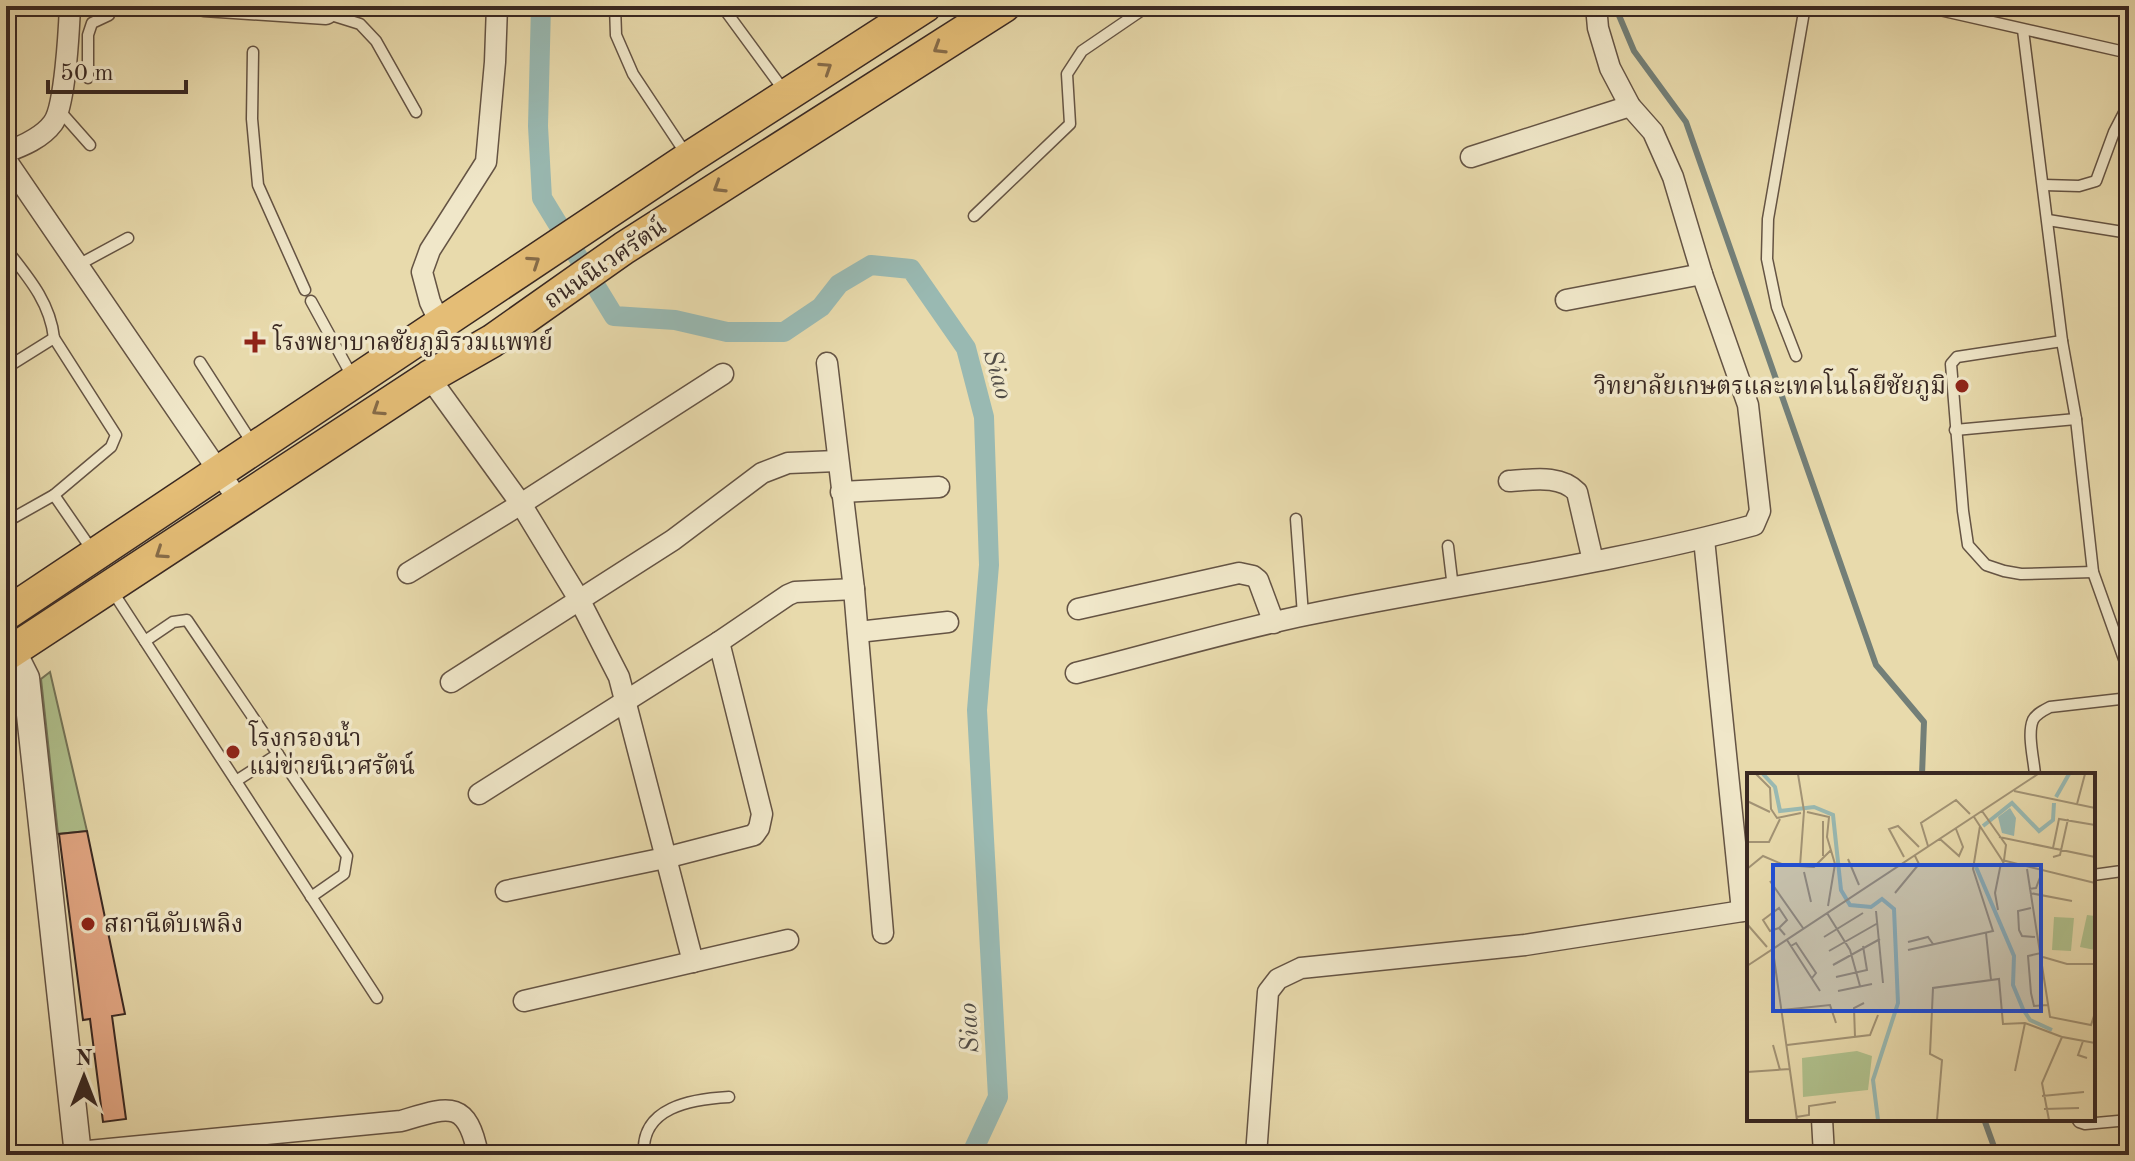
<svg xmlns="http://www.w3.org/2000/svg" width="2135" height="1161" viewBox="0 0 2135 1161" font-family="'Old Standard TT','Noto Serif Thai',serif">
  <rect width="100%" height="100%" fill="#e8daac"/>
  <filter id="stains"><feTurbulence type="fractalNoise" baseFrequency=".0025" numOctaves="4"/><feColorMatrix values="0 0 0 0 .2 0 0 0 0 .09 0 0 0 0 .02 0 0 0 .5 -.17"/></filter>
  <radialGradient id="worn" r=".72"><stop offset=".6" stop-color="#630" stop-opacity="0"/><stop offset="1" stop-color="#630" stop-opacity=".3"/></radialGradient>
  <polygon fill="#b0c18d" stroke="#747458" stroke-width="2" points="50,672 87,831 58,834 41,679"/>
  <g fill="none" stroke-linecap="round" stroke-linejoin="round">
    <g stroke="#737f78" stroke-width="6">
      <polyline points="1615,6 1634,51 1686,122 1876,665 1924,722 1922,775"/>
      <polyline points="1984,1119 1997,1155"/>
    </g>
    <polyline stroke="#99b9b2" stroke-width="20" points="541,6 538,126 542,198 614,316 675,320 727,332 784,332 821,307 839,284 871,265 911,269 966,348 984,417 989,565 977,710 998,1097 971,1155"/>
  </g>
  <polygon fill="#e4a885" stroke="#392822" stroke-width="2" points="87,831 125,1014 112,1016 126,1119 103,1122 90,1019 83,1020 59,834"/>
  <g fill="none" stroke-linecap="round" stroke-linejoin="round">
    <g stroke="#655444" stroke-width="13">
      <g id="service">
        <polyline points="615,6 616,35 633,74 688,157"/>
        <polyline points="722,6 785,92"/>
        <polyline points="1922,6 2129,53"/>
        <polyline points="328,14 360,24 376,41 416,112"/>
        <polyline points="2023,30 2062,341 2076,419 2093,572 2129,673"/>
        <polyline points="253,52 252,119 258,185 305,290"/>
        <polyline points="88,78 88,35 92,23 109,15 111,6"/>
        <polyline points="59,110 90,145"/>
        <polyline points="2044,185 2079,186 2096,181 2114,132 2129,103"/>
        <polyline points="974,216 1070,124 1067,74 1082,51 1148,6"/>
        <polyline points="2048,220 2129,233"/>
        <path d="M6 249C28 277 50 302 54 338"/>
        <polyline points="78,265 128,238"/>
        <polyline points="311,301 353,378"/>
        <polyline points="2062,341 1957,357 1951,364 1963,511 1968,545 1986,565 2004,571 2021,574 2093,572"/>
        <polyline points="1796,356 1777,307 1767,259 1768,219 1805,6"/>
        <polyline points="200,362 254,446"/>
        <polyline points="6,368 54,338 116,435 111,447 54,495"/>
        <polyline points="1955,430 2076,419"/>
        <polyline points="1296,519 1303,615"/>
        <polyline points="6,522 54,495 92,550"/>
        <polyline points="1448,546 1453,588"/>
        <polyline points="111,589 377,998"/>
        <polyline points="145,641 173,622 187,620 347,856 344,874 311,897"/>
        <path d="M2035 775C2034 760 2027 734 2033 720 2036 714 2044 710 2050 707L2129 698"/>
        <polyline points="236,781 278,754"/>
        <polyline points="2093,875 2129,870"/>
        <polyline points="2077,1119 2079,1122 2085,1124 2129,1120"/>
        <path d="M644 1155C640 1107 692 1099 729 1097"/>
      </g>
    </g>
    <g stroke="#655444" stroke-width="23">
      <g id="minor">
        <polyline points="204,6 326,14 339,6"/>
        <path d="M6 152C23 146 42 138 53 123 65 107 69 29 70 6"/>
        <polyline points="1471,157 1630,106"/>
        <polyline points="6,160 239,501"/>
        <polyline points="1566,300 1702,274"/>
        <polyline points="441,325 430,302 422,272 430,250 486,162 495,62 497,6"/>
        <polyline points="827,363 854,589 883,933"/>
        <polyline points="429,377 521,504 580,601 619,677 693,962"/>
        <path d="M1509 481C1531 480 1560 474 1577 492L1593 561"/>
        <polyline points="841,492 939,487"/>
        <polyline points="1704,539 1742,911"/>
        <polyline points="408,573 521,504 723,374"/>
        <polyline points="1078,609 1239,573 1253,576 1258,580 1274,623"/>
        <polyline points="858,632 948,622"/>
        <path d="M1076 673C1152 654 1229 631 1306 615 1455 584 1608 565 1754 525L1760 511 1748 405 1702 274 1673 177 1653 132 1630 106 1610 68 1598 28 1596 6"/>
        <polyline points="451,682 673,540 762,473 788,463 837,461"/>
        <polyline points="479,794 719,642 788,595 795,592 854,589"/>
        <polyline points="506,891 665,858 754,835 759,828 762,814 719,642"/>
        <polyline points="524,1001 788,940"/>
        <polyline points="1822,1119 1824,1155"/>
        <path d="M78 1152 401 1121C448 1107 467 1098 478 1155"/>
        <polyline points="1256,1155 1268,992 1278,979 1301,968 1525,945 1749,910"/>
      </g>
    </g>
    <g stroke="#655444" stroke-width="29">
      <polyline id="tertiary" points="6,638 26,678 78,1155"/>
    </g>
    <g stroke="#392822" stroke-width="35">
      <g id="primary">
        <polyline points="6,614 689,158 925,6"/>
        <polyline points="6,655 429,377 492,341 624,248 1004,6"/>
      </g>
    </g>
    <use href="#service" stroke="#f0e7c9" stroke-width="10"/>
    <use href="#minor" stroke="#f0e7c9" stroke-width="20"/>
    <use href="#tertiary" stroke="#f0e7c9" stroke-width="26"/>
    <use href="#primary" stroke="#e4bd76" stroke-width="32"/>
  </g>
  <defs><path id="oneway-chevron" d="M-2-3.5L2.5 0L-2 3.5" fill="none" stroke-width="1.6" stroke-linecap="round" stroke-linejoin="round" transform="scale(2)"/></defs>
  <g stroke="#866b48">
    <use href="#oneway-chevron" transform="translate(939 48) rotate(148)"/>
    <use href="#oneway-chevron" transform="translate(826 68) rotate(-33)"/>
    <use href="#oneway-chevron" transform="translate(719 187) rotate(148)"/>
    <use href="#oneway-chevron" transform="translate(534 262) rotate(-34)"/>
    <use href="#oneway-chevron" transform="translate(378 410) rotate(147)"/>
    <use href="#oneway-chevron" transform="translate(161 553) rotate(146)"/>
  </g>
  <g fill="#8f2418" stroke="#f0e7c9" stroke-width="3">
    <path d="M251 330h8v8h8v8h-8v8h-8v-8h-8v-8h8z"/>
    <circle cx="1962" cy="386" r="8"/>
    <circle cx="233" cy="752" r="8"/>
    <circle cx="88" cy="924" r="8"/>
  </g>
  <g text-anchor="middle" stroke-width="7" stroke-linejoin="round" paint-order="stroke">
    <g font-size="24" fill="#392822" stroke="#f0e7c9">
      <text transform="translate(605 263) rotate(-34)" y="8">ถนนนิเวศรัตน์</text>
    </g>
    <g font-size="24" fill="#392822" stroke="#f0e7c9" text-anchor="start">
      <text x="273" y="350">โรงพยาบาลชัยภูมิรวมแพทย์</text>
      <text x="1946" y="394" text-anchor="end">วิทยาลัยเกษตรและเทคโนโลยีชัยภูมิ</text>
      <text x="249" y="746">โรงกรองน้ำ<tspan x="249" dy="28">แม่ข่ายนิเวศรัตน์</tspan></text>
      <text x="104" y="932">สถานีดับเพลิง</text>
    </g>
    <g font-size="26" font-style="italic" fill="#514c46" stroke="#f0e7c9">
      <text transform="translate(999 374) rotate(74)" y="9">Siao</text>
      <text transform="translate(968 1028) rotate(-93)" y="9">Siao</text>
    </g>
  </g>
  <g transform="translate(1747 773)">
    <rect width="348" height="348" fill="#e8daac"/>
    <path d="M340 142 348 143V177L333 174ZM307 144 327 145 324 178 305 177ZM110 278 125 283 121 317 56 324 55 285Z" fill="#b0c18d"/>
    <path d="M263 35 269 45 267 63 255 60 251 44Z" fill="#99b9b2"/>
    <path fill="none" stroke="#99b9b2" stroke-width="4" d="M16 1 28 14 33 38 67 34 86 42 94 117 103 132 124 134 135 126 147 136 151 230 126 307 131 347M309 24 322 1M236 53 265 30 292 58 306 47 307 30M229 94 267 183 266 212 276 236 283 247 305 257"/>
    <path fill="none" stroke="#a29375" stroke-width="2" d="M9 1 23 15 24 36 30 45 54 40M51 1 57 38 53 93M267 18 348 35M0 28 23 39M330 31 338 1M235 38 259 72 257 87M60 39 82 44 80 64 88 91 81 133M227 44 255 87M252 64 348 84M193 66 212 83 216 74 209 56M0 69H22L33 46M181 73 174 50 209 27 223 41M306 75 312 46 348 52M76 83V48M157 84 142 56 151 53 172 74M306 84 313 82 321 46M101 86 112 112M257 91 255 87 348 110M0 96 16 83 37 92 67 94 84 77M280 96 303 244 344 252 348 240M57 99 64 129M23 108 56 155M282 116 289 115 295 99M148 120 172 91 168 83M283 120 325 128M284 135 271 138 272 157 275 163 288 164M251 137 248 120 254 90M129 138 136 210M80 140 103 177 113 213M0 151 20 174M32 155 40 147 32 135 16 147 23 158 32 155 38 162M239 160 244 207M77 164 116 140M40 167 73 218M161 169 181 164 186 171M25 171 50 347M44 173 49 170 69 200 65 205M161 177 246 158 226 96 233 53M82 178 131 150M294 180 281 183 284 220 287 233 301 232M296 184 320 191H348M86 192 133 166M0 193 291 1M89 204 120 197 116 173M91 218 125 211M35 237 83 232 89 250M108 264 107 235 117 230M336 268 331 282 340 285M26 272 33 297M40 272 123 262 131 242M268 298 278 250M0 299 43 296M295 323 337 319M297 336 332 335M49 344 62 342V333L89 329M190 347 195 287 183 281 186 215 252 206 256 251 278 250 315 264M302 347 295 310 315 264 348 270"/>
    <path fill="#1d4ed8" fill-opacity="0.15" stroke="#1d4ed8" stroke-width="4" d="M26 92H294V238H26Z"/>
    <rect width="348" height="348" fill="none" stroke="#392822" stroke-width="4"/>
  </g>
  <rect width="2135" height="1161" fill="none" stroke="#e8daac" stroke-width="32"/>
  <rect x="8" y="8" width="2119" height="1145" fill="none" stroke="#392822" stroke-width="4"/>
  <rect x="16" y="16" width="2103" height="1129" fill="none" stroke="#392822" stroke-width="2"/>
  <g transform="translate(84 1077)" stroke="#f0e7c9" stroke-width="6" paint-order="stroke">
  <path d="M0-6L14 30L0 20L-14 30Z" fill="#392822"/>
  <text y="-12" font-size="22" font-weight="bold" text-anchor="middle" fill="#392822">N</text>
  </g>
  <path d="M48 80v12h138v-12" fill="none" stroke="#392822" stroke-width="4"/>
  <text x="60" y="80" font-size="24" fill="#392822" stroke="#f0e7c9" stroke-width="6" paint-order="stroke">50 m</text>
  <rect width="100%" height="100%" filter="url(#stains)"/>
  <rect width="100%" height="100%" fill="url(#worn)"/>
</svg>
